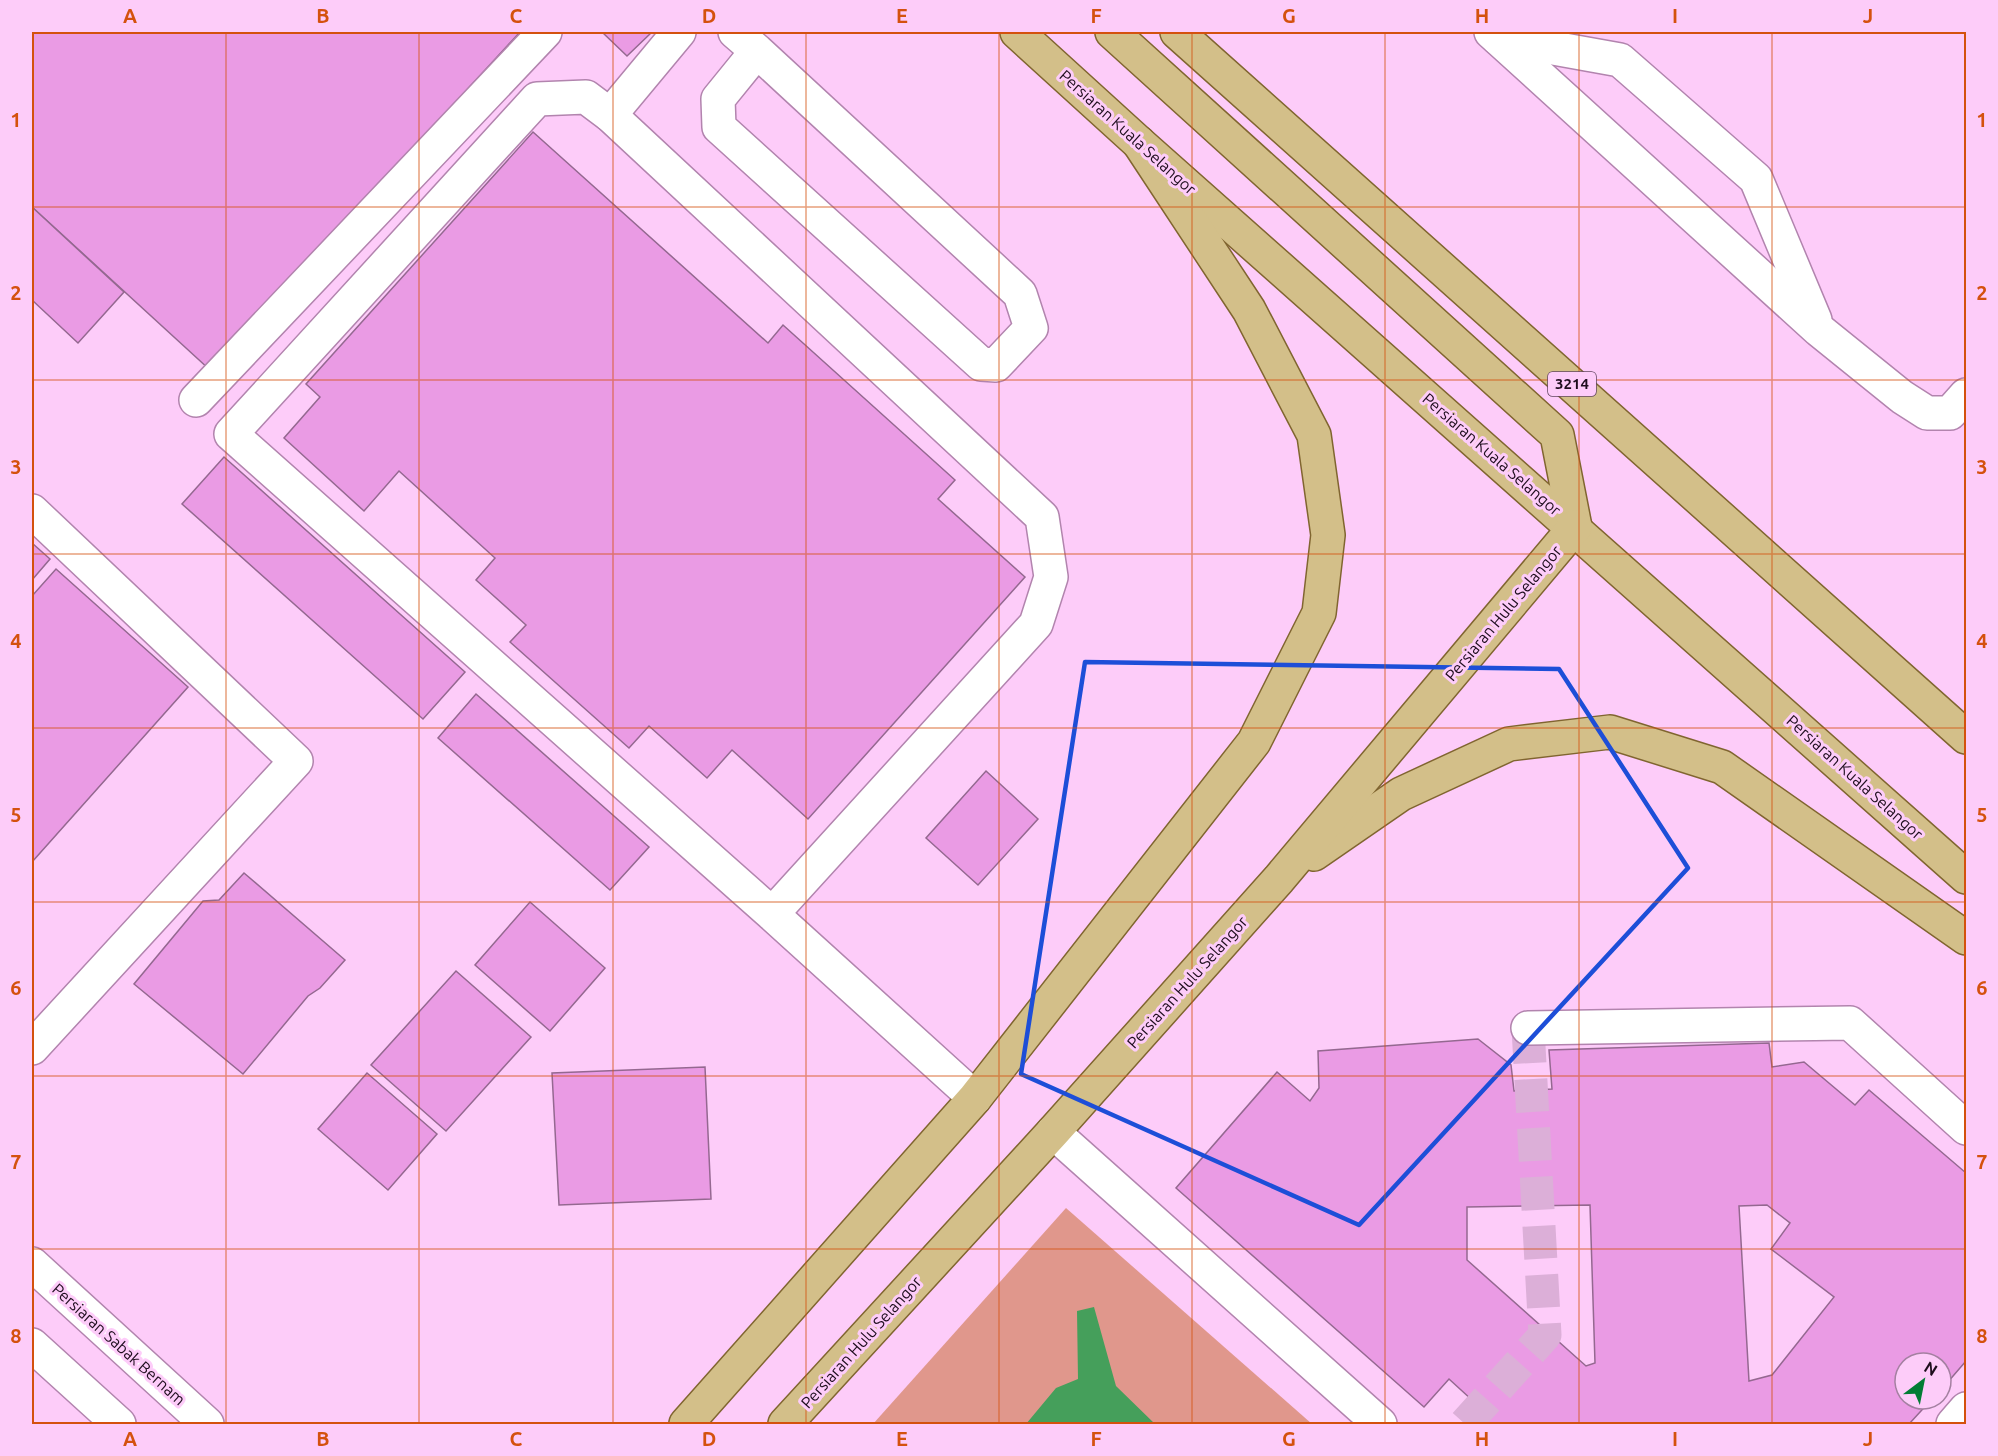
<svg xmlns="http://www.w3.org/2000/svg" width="1998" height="1456" viewBox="0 0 1998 1456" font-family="Ubuntu,sans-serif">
  <rect width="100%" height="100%" fill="#fdccf9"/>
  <polygon fill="#e0978c" points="1066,1208 1312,1424 873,1424"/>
  <polygon fill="#459f5b" points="1094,1307 1116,1386 1155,1424 1026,1424 1056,1388 1078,1379 1077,1311"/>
  <g fill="#ea9be4" stroke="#946890" stroke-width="1.5" fill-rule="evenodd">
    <polygon points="32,32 520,32 210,370 32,207"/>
    <polygon points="602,32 652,32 627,56"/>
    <polygon points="533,132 768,343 783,325 955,480 938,499 1025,577 808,819 732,750 707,778 649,726 629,748 510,642 526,625 476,580 495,558 399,471 364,511 284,438 320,397 306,384"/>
    <polygon points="32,207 124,292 78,343 32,300"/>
    <polygon points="224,457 465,672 423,719 182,504"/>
    <polygon points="32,543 50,559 32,580"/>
    <polygon points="56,569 188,687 32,862 32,596"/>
    <polygon points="476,694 649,847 610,890 438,738"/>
    <polygon points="986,771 1038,819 978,885 926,838"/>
    <polygon points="244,873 345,960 320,988 308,996 243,1074 134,984 203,901 219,900"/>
    <polygon points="530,902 605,968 550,1031 475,965"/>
    <polygon points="456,971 531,1037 446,1131 371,1065"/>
    <path d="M1478 1039 1511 1065 1514 1091 1552 1089 1549 1050 1769 1043 1772 1067 1804 1062 1855 1105 1869 1090 1966 1173V1361L1941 1390V1363H1905V1399H1932L1909 1424H1472L1484 1411 1449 1379 1424 1407 1176 1188 1277 1072 1310 1101 1319 1088 1318 1051ZM1590 1205 1595 1363 1586 1366 1467 1260V1207ZM1767 1205 1790 1223 1771 1249 1834 1297 1772 1375 1749 1381 1739 1206Z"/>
    <polygon points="705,1067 711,1199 559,1205 552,1073"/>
    <polygon points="367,1073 437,1134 388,1190 318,1129"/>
  </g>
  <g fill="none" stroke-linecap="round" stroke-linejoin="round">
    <polyline stroke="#dcafd8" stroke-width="33" stroke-dasharray="33 16" stroke-linecap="butt" points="1465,1424 1545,1335 1528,1028"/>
    <g stroke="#b284ae" stroke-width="36">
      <g id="minor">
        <polyline points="735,32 757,51 1020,294 1031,328 996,365 981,364 719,127 718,99 757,51"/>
        <polyline points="1491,32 1819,330 1902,397 1927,413 1950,413 1966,395"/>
        <polyline points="1498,38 1620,60 1756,179 1815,320"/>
        <polyline points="610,115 679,32"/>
        <polyline points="196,400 545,32"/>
        <polyline points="32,511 296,761 32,1048"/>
        <polyline points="772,914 1036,624 1051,577 1042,517 610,115 586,97 537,99 231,434 772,914 975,1098"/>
        <polyline points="1528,1028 1850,1023 1966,1128"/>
        <polyline points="1053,1132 1380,1424"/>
        <polyline points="32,1264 207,1424"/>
        <polyline points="32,1345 119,1424"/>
        <polyline points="1953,1424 1966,1409"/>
      </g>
    </g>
    <g stroke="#806530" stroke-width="36">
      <g id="major">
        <polyline points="1017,32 1139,143 1966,877"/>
        <polyline points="1112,32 1557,435 1575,527"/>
        <polyline points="1177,32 1966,737"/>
        <polyline points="1314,854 1401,794 1509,744 1610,732 1722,767 1966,938"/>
        <polyline points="686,1424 975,1098 1254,742 1319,613 1328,535 1314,435 1249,310 1139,143"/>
        <polyline points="785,1424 1053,1132 1279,879 1575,527"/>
      </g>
    </g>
    <use href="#minor" stroke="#fff" stroke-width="33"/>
    <use href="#major" stroke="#d3bf89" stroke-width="33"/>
  </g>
  <path fill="none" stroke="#1d4ed8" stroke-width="4.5" stroke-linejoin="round" d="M1085 662 1559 669 1688 868 1359 1225 1021 1074Z"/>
  <path fill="none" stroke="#d4510e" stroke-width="1.5" stroke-opacity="0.55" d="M226 32V1424M419 32V1424M613 32V1424M806 32V1424M999 32V1424M1192 32V1424M1385 32V1424M1579 32V1424M1772 32V1424M32 207H1966M32 380H1966M32 554H1966M32 728H1966M32 902H1966M32 1076H1966M32 1249H1966"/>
  <g text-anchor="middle" stroke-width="6" stroke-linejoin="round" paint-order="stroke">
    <rect fill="#fdccf9" stroke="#61465f" stroke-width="1.5" x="1548" y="372" width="48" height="24" rx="4.5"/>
    <g font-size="15" font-weight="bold" fill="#1e0d1d">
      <text x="1572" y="389">3214</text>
    </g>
    <g font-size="16" fill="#1e0d1d" stroke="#fdccf9">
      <text transform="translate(1128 132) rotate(42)" y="6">Persiaran Kuala Selangor</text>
      <text transform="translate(1492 454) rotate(41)" y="6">Persiaran Kuala Selangor</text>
      <text transform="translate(1503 613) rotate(-50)" y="6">Persiaran Hulu Selangor</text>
      <text transform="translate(1855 777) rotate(42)" y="6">Persiaran Kuala Selangor</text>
      <text transform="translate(1187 982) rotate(-48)" y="6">Persiaran Hulu Selangor</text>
      <text transform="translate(861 1342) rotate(-48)" y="6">Persiaran Hulu Selangor</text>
      <text transform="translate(119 1344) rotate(42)" y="6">Persiaran Sabak Bernam</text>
    </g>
  </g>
  <rect width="1998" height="1456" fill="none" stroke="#fdccf9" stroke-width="66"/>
  <g transform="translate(1923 1381) rotate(32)"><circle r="28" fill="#fdccf9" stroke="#a480a1" stroke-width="1.5"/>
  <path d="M0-4.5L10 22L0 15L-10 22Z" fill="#027d34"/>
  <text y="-9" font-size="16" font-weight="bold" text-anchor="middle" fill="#1e0d1d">N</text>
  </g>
  <rect x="33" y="33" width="1932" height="1390" fill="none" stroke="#d4510e" stroke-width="2"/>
  <g font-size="20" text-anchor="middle" font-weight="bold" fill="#d4510e">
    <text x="130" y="23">A</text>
    <text x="323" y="23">B</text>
    <text x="516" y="23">C</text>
    <text x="709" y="23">D</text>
    <text x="902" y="23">E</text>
    <text x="1096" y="23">F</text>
    <text x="1289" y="23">G</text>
    <text x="1482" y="23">H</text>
    <text x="1675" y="23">I</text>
    <text x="1868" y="23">J</text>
    <text x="16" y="127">1</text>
    <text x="1982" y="127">1</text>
    <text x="16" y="300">2</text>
    <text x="1982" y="300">2</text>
    <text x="16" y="474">3</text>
    <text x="1982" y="474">3</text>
    <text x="16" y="648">4</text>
    <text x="1982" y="648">4</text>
    <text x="16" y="822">5</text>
    <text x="1982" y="822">5</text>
    <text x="16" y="995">6</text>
    <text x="1982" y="995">6</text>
    <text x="16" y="1169">7</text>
    <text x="1982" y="1169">7</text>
    <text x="16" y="1343">8</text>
    <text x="1982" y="1343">8</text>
    <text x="130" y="1446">A</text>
    <text x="323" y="1446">B</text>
    <text x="516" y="1446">C</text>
    <text x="709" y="1446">D</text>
    <text x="902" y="1446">E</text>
    <text x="1096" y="1446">F</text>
    <text x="1289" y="1446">G</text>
    <text x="1482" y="1446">H</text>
    <text x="1675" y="1446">I</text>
    <text x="1868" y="1446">J</text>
  </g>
</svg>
